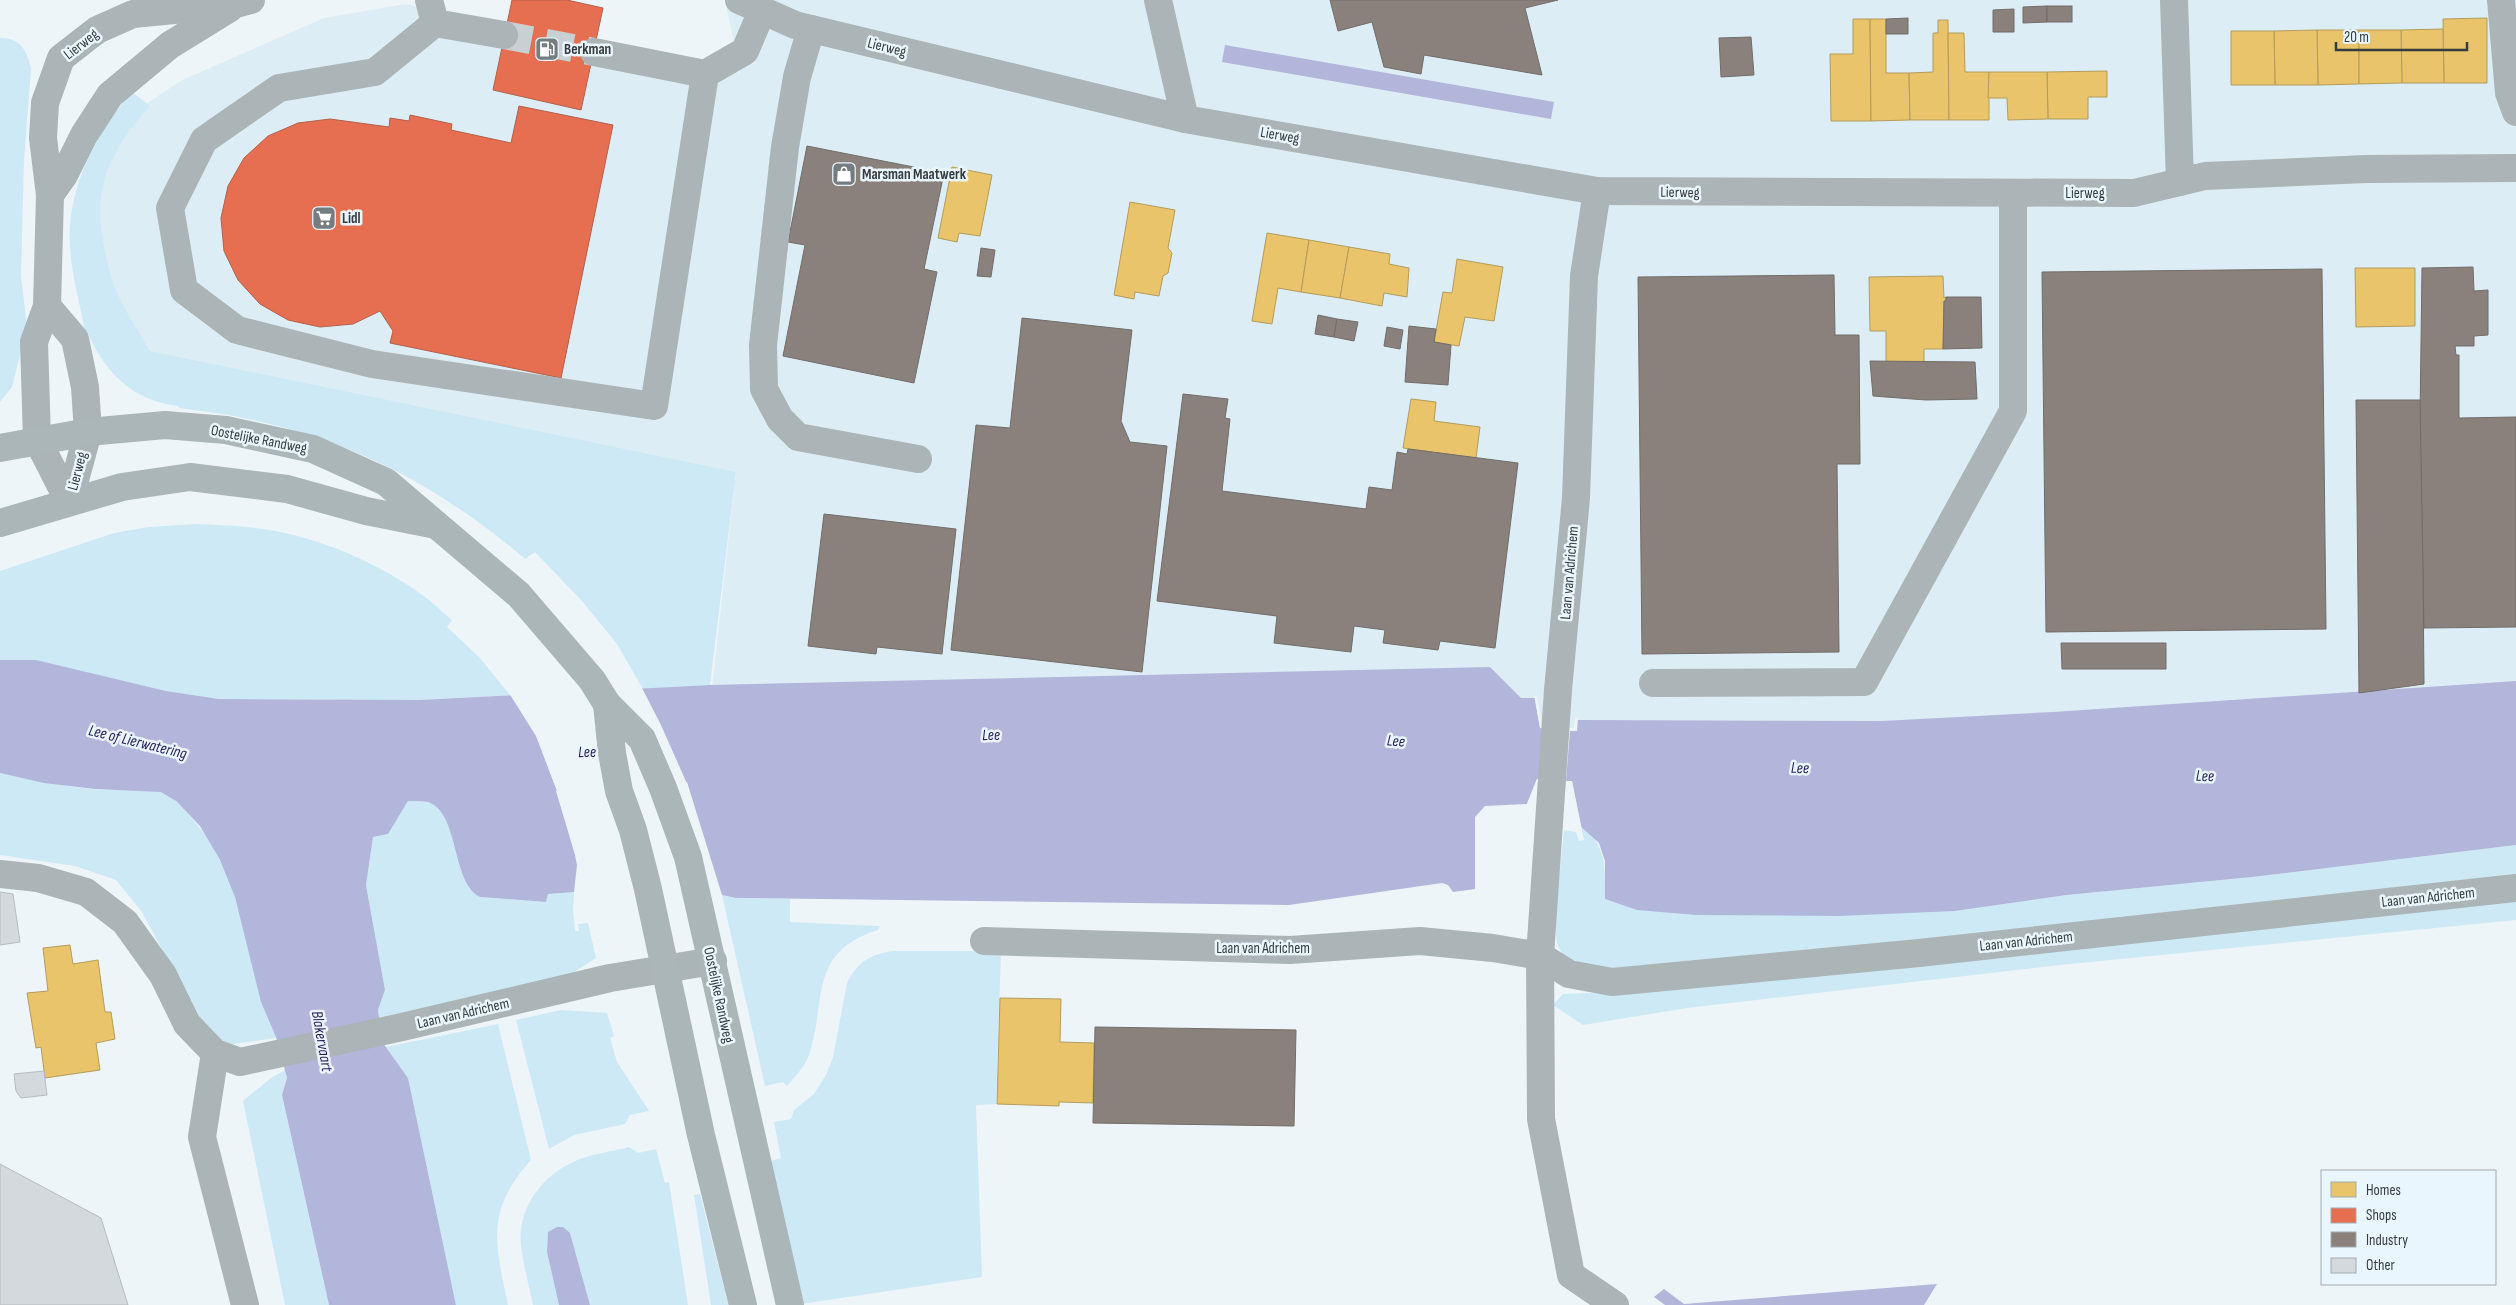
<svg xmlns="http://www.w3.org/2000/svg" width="2516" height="1305" viewBox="0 0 2516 1305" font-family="'Sofia Sans Condensed',sans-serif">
  <rect width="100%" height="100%" fill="#eef5f8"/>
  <polygon fill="#ddedf5" points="725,0 2516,0 2516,787 707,733 736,472 126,356 86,208 131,114 182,80 324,18 405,4 740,73"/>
  <g fill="#cde9f6">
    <path d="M0 38C20 37 28 52 31 69L24 160 21 276 27 327 12 387 0 402Z"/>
    <path d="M132 92 150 106C108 153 90 191 106 255 108 265 111 278 115 288 124 310 138 330 150 351L736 472 710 685 643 689 617 644 582 601 535 552 525 559C442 488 351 439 243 418 222 413 200 411 179 408L178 406C133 401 104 372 87 331L85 332C79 298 67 260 70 225 74 176 100 128 132 92Z"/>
    <path d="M196 524C212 525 229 525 246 527 305 532 367 557 417 591 429 599 440 610 452 620L447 627 480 658 510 695 419 700 219 699 166 691 36 661 0 660V571L114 533 149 527Z"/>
    <path d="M0 773C31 780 61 786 93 789 110 791 149 788 162 792 172 796 180 806 188 814 244 873 249 964 276 1038L233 1044 218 1042 204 1027 142 912 116 880 75 866 0 855Z"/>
    <path d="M408 801C414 801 422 801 428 802 460 812 451 883 480 897L546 902 548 894 574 892 573 911 575 931H579L578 924 588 923 596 958 571 974 379 1018 378 1010 385 990 366 885 373 837 388 834Z"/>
    <path d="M1581 827C1608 845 1605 871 1605 899L1955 911 2067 895 2252 877 2516 845V878L1643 971 1587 969 1563 956 1557 943 1555 922 1564 830 1576 832 1579 841 1584 840Z"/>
    <polygon points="2516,894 2516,920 2060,965 1687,1008 1583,1025 1553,1005 1563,994 1631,991"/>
    <path d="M722 895 736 898 790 899V922L880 926 878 930C808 952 827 999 809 1055 805 1067 795 1076 787 1086L783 1082 765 1086Z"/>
    <path d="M894 951H1001L996 1104 976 1105 982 1277 801 1304 771 1161 781 1158 774 1122 791 1119 794 1110 814 1094 826 1075 833 1057 847 983C858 961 871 954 894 951Z"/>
    <polygon points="561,1010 607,1013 614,1036 610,1038 617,1062 649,1111 630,1115 625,1124 574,1135 549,1149 516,1020"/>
    <path d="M498 1024 531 1160C485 1212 495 1242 508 1305H456L408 1078 386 1047Z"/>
    <polygon points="285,1070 287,1078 282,1095 329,1305 285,1305 243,1101 271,1078"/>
    <path d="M629 1147 638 1153 656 1149 665 1183 669 1182 688 1305H590L570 1233 548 1232 547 1252 559 1305H533C529 1285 523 1265 521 1245 517 1209 542 1176 573 1162 589 1154 611 1152 629 1147Z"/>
    <polygon points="700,1194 728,1304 728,1305 711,1305 694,1195"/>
  </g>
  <g fill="#b2b6db">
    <polygon points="1225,45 1554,102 1551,119 1222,62"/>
    <path d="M0 660H36L166 691 219 699 419 700 710 685 1490 667 1521 698H1535L1540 728 1576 731 1577 720 1882 721 2053 712 2516 681V845L2252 877 2067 895 1955 911 1839 916 1696 915 1637 910 1605 899V861L1599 843 1581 827 1572 782 1537 779 1527 804 1485 806 1475 817V889L1453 892 1448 885 1442 883 1289 905 736 898 722 895 687 782 556 791 575 855 577 865 574 892 548 894 546 902 480 897C451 883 460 813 428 802 422 801 414 801 408 801L388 834 373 837 366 885 385 990 378 1010 383 1043 408 1078 456 1305H329L282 1095 287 1078 276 1037 261 1002 235 897 220 860 200 826 176 801 161 792 95 789 44 783 0 773Z"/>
    <polygon points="557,1227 563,1227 570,1233 590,1305 559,1305 547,1252 548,1232"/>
    <polygon points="1937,1284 1924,1305 1665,1305 1654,1297 1664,1289 1684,1304"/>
  </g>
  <g fill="#eef5f8">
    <polygon points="641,686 661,725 688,786 686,784 558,794 536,736 509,693"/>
    <polygon points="1534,695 1537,697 1542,726 1574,728 1575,719 1578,717 1577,731 1570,731 1566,781 1572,781 1582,830 1579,828 1570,784 1538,782 1529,805 1526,806 1537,779 1542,779 1546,729 1540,728"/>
  </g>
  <g fill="#e9c46a" stroke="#b39c5d">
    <polygon points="2487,18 2487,83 2444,83 2443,19"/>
    <polygon points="1853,19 1870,19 1871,121 1831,121 1830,54 1853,54"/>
    <polygon points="1870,19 1886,19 1886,73 1909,73 1910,120 1871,121"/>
    <polygon points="1938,20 1948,20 1949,120 1910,120 1909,73 1933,72 1933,33 1938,33"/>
    <polygon points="2443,29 2444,83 2402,83 2401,30"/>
    <polygon points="2317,30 2359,30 2359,84 2318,85"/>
    <polygon points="2317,30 2318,85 2275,85 2274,31"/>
    <polygon points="2359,30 2401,30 2402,83 2359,84"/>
    <polygon points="2231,31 2274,31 2275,85 2231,85"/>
    <polygon points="1948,33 1964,33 1965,72 1989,72 1989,120 1949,120"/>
    <polygon points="2107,71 2107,97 2088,97 2088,119 2048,119 2047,72"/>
    <polygon points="1989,72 2047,72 2048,119 2008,120 2007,98 1988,98"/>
    <polygon points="952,167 992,175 980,236 959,233 957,242 938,238"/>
    <polygon points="1130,202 1175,210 1168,248 1172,253 1168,273 1163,276 1159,296 1135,292 1134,299 1114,295"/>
    <polygon points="1267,233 1309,240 1301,292 1278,288 1272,324 1252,321"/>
    <polygon points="1309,240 1349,247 1340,298 1301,292"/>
    <polygon points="1349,247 1390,254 1389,264 1409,268 1407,297 1384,293 1382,306 1340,298"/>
    <polygon points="1457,259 1503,267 1494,321 1465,317 1459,346 1434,342 1443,292 1452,293"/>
    <polygon points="2355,268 2415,268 2415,326 2356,327"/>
    <polygon points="1943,276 1944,298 1946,297 1946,301 1944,301 1943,349 1924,349 1924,363 1886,362 1886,331 1870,331 1869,277"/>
    <polygon points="1411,399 1436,402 1434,421 1480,427 1476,458 1403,448"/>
    <polygon points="70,945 73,964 98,960 105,1012 111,1012 115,1039 96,1043 100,1070 45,1078 41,1047 36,1048 27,993 48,991 43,948"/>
    <polygon points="1000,998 1061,999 1060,1042 1094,1043 1093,1103 1059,1102 1059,1106 997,1104"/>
  </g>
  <g fill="#e76f51" stroke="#b2604c">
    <polygon points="512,0 567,0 603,8 581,110 493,90"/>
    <polygon points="519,106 613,125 561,378 390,343 393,331 380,311 353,324 320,327 288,320 260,304 238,280 224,251 221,218 228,186 244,158 268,136 298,123 330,119 389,127 390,118 409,121 410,115 452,124 451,130 511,143"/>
  </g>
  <g fill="#8a817c" stroke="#716d6a">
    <polygon points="1330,0 1558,0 1525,8 1542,75 1424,55 1421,74 1384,67 1372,22 1338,31"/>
    <polygon points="2047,6 2047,22 2023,23 2023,7"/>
    <rect x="2047" y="6" width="25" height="16"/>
    <polygon points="2014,9 2014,32 1993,32 1993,10"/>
    <polygon points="1908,18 1908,34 1886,34 1886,19"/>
    <polygon points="1751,37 1754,75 1721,77 1719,38"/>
    <polygon points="807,146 944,173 924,269 937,272 914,383 783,356 805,245 788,242"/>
    <polygon points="981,248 995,250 991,277 977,276"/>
    <polygon points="2473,267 2474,291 2488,290 2488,335 2474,336 2474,346 2455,346 2456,355 2459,355 2459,418 2516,417 2516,627 2424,628 2420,418 2422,268"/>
    <polygon points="2322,269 2326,629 2046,632 2042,272"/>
    <polygon points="1834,275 1835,335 1859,335 1860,464 1837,464 1839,652 1642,654 1638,277"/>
    <polygon points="1946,297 1981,297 1982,348 1943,349 1944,301 1946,301"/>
    <polygon points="1318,315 1337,319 1334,337 1315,334"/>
    <polygon points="1022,318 1132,330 1121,421 1130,442 1167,446 1142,672 951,650 976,425 1010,428"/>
    <polygon points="1337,319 1358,322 1354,341 1334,337"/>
    <polygon points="1409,326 1436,329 1434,342 1451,345 1448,385 1405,382"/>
    <polygon points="1387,327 1403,330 1400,349 1384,346"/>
    <polygon points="1870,361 1975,362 1977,399 1926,400 1873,396"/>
    <polygon points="1183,394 1228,399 1225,418 1230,419 1222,491 1366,509 1369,487 1392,490 1397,452 1407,454 1408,449 1518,463 1495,648 1440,641 1438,650 1383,643 1385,630 1354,626 1351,652 1274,643 1277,616 1157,601"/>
    <polygon points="2356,400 2420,400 2423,572 2424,684 2359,693"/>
    <polygon points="824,514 956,529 942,654 877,647 876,654 808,646"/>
    <polygon points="2061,643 2166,643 2166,669 2062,669"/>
    <polygon points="1095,1027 1296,1030 1294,1126 1093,1123"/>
  </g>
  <g fill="#d4d9dd" stroke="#b6bbbe">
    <polygon points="0,892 13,894 20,942 0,945"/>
    <polygon points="44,1071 47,1095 21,1098 16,1091 14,1074"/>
    <polygon points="0,1164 101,1218 128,1305 0,1305"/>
  </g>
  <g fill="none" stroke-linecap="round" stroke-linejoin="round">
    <polyline stroke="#c9d0d3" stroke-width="28" stroke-dasharray="28 14" stroke-linecap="butt" points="504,35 594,52"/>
    <g stroke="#abb4b6" stroke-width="28">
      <polyline points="429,0 435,23 504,35"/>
      <polyline points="739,0 795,25 1185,119 1597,191 2134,193 2205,176 2366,169 2516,168"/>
      <polyline points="1158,0 1185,119"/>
      <polyline points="2174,0 2180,182"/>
      <polyline points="2501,0 2509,93 2516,112"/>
      <polyline points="435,23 375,72 279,88 204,140 170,208 184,290 237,330 372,364 654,406 705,74"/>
      <polyline points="811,29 797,77 785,147 763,345 764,389 780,419 798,437 918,459"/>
      <polyline points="594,52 705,74 745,51 762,11"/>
      <polyline points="1597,191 1584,276 1576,498 1558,690 1540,956 1541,1119 1571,1275 1615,1305"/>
      <polyline points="50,195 64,175 84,135 110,95 170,45 230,8"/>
      <polyline points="47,306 75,339 85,387 88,432 69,502"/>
      <polyline points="69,502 37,439 34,342 47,306 50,195 43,138 45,103 61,58 97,30 133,14 236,4 251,0"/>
      <polyline points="1653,683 1864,682 2013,411 2013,193"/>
      <polyline points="0,874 38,878 86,892 125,922 163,975 187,1024 215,1053 240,1062 402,1027 610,978 713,961"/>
      <polyline points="984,941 1290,950 1420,941 1493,948 1540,956 1569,974 1612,982 1919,953 2516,888"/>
      <polyline points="215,1053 202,1137 245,1305"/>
    </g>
    <g stroke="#abb6b8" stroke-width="28">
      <polyline points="0,448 88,432 165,425 226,430 313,449 386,482 519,595 592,680 607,704 642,739 663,788 688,857 790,1305"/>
      <polyline points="0,523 122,487 190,477 287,489 366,511 436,525"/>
      <polyline points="607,704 612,753 619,791 633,830 648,889 701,1135 743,1305"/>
    </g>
  </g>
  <defs>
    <g id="fuel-square" transform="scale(1.25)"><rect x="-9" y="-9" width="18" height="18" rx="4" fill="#767d80" stroke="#e9f6fd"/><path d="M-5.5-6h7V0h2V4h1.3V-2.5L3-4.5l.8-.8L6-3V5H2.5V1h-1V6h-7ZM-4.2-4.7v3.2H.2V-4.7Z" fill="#fff"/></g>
    <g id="shop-square" transform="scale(1.25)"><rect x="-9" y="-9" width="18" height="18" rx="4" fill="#767d80" stroke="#e9f6fd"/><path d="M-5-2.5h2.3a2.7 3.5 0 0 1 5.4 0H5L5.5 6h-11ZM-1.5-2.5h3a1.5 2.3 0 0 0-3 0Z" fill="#fff"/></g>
    <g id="supermarket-square" transform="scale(1.25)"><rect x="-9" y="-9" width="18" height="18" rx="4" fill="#767d80" stroke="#e9f6fd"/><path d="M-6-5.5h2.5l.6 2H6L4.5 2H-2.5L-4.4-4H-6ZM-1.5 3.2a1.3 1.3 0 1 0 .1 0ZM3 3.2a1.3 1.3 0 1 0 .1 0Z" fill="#fff"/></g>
  </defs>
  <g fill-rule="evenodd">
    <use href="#fuel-square" x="547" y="49"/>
    <use href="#shop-square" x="844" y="174"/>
    <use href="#supermarket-square" x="324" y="218"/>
  </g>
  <g text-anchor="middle" stroke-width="5" stroke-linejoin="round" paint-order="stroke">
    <g font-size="15" fill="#363d40" stroke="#e9f6fd">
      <text transform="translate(81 44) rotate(-38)" y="5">Lierweg</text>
      <text transform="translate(887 47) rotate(14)" y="5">Lierweg</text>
      <text transform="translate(1280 135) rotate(10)" y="5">Lierweg</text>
      <text transform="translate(1680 192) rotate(1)" y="5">Lierweg</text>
      <text x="2085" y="198">Lierweg</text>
      <text transform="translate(259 439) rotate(11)" y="5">Oostelijke Randweg</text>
      <text transform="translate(77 471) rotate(-75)" y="5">Lierweg</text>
      <text transform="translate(1569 573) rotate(-85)" y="5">Laan van Adrichem</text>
      <text transform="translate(2428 897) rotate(-6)" y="5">Laan van Adrichem</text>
      <text transform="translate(2026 941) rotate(-6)" y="5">Laan van Adrichem</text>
      <text x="1263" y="953">Laan van Adrichem</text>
      <text transform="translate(719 995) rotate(78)" y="5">Oostelijke Randweg</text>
      <text transform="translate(463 1013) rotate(-13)" y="5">Laan van Adrichem</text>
    </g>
    <g font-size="15" font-weight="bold" fill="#363d40" stroke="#e9f6fd" text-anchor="start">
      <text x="564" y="54">Berkman</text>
      <text x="862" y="179">Marsman Maatwerk</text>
      <text x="342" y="223">Lidl</text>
    </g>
    <g font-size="16" font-style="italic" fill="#251e5c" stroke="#e9f6fd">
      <text transform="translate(991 734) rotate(-2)" y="6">Lee</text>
      <text transform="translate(1396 740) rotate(5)" y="6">Lee</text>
      <text transform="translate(138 741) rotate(14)" y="6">Lee of Lierwatering</text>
      <text transform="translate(587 751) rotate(-2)" y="6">Lee</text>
      <text transform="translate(1800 767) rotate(1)" y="6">Lee</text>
      <text transform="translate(2205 775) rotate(1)" y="6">Lee</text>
      <text transform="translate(323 1041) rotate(80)" y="6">Blakervaart</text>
    </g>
  </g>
  <rect x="2321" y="1170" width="175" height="115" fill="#e9f6fd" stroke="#a1acb1"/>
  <rect x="2331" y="1182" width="25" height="15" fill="#e9c46a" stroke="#a1acb1"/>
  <text x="2366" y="1195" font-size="15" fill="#363d40">Homes</text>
  <rect x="2331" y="1208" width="25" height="15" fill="#e76f51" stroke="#a1acb1"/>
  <text x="2366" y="1220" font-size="15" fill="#363d40">Shops</text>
  <rect x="2331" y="1232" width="25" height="15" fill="#8a817c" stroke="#a1acb1"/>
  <text x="2366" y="1245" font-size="15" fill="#363d40">Industry</text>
  <rect x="2331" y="1258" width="25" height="15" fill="#d4d9dd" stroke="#a1acb1"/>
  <text x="2366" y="1270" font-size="15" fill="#363d40">Other</text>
  <path d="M2336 42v8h131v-8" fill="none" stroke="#363d40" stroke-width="2.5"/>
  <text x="2344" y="42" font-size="15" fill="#363d40" stroke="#e9f6fd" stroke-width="4" paint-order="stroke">20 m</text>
</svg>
